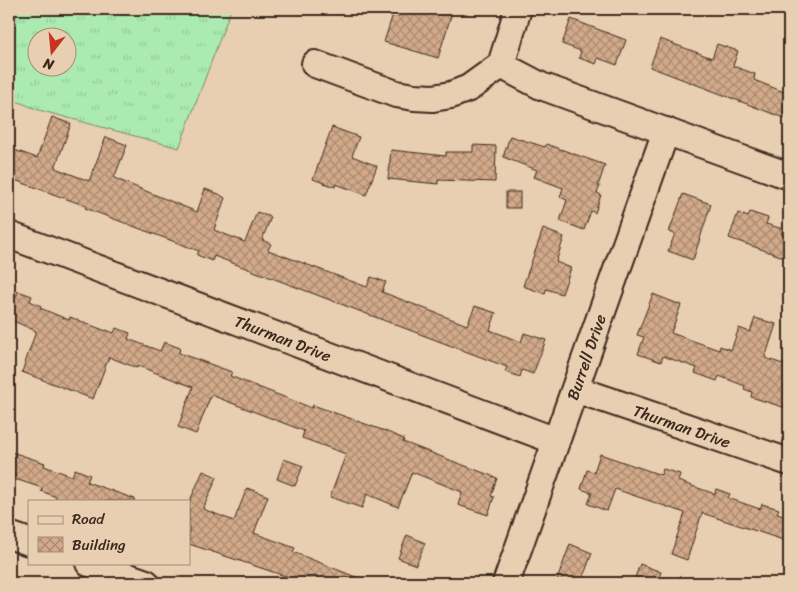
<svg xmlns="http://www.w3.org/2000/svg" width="798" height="592" viewBox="0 0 798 592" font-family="Sriracha,sans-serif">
  <defs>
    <pattern id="grass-tufts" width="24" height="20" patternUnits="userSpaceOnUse" patternTransform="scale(1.25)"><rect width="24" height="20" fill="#abebb2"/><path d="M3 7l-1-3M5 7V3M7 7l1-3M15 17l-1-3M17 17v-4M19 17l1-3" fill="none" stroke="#94ca99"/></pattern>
    <pattern id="building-cross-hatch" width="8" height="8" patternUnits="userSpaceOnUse" patternTransform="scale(1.25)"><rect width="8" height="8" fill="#d2a98a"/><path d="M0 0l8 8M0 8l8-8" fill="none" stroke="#ac8a70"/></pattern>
  </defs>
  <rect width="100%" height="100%" fill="#e9cfb1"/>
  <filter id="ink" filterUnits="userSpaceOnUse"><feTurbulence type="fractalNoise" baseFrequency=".02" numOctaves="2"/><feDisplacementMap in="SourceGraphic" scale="10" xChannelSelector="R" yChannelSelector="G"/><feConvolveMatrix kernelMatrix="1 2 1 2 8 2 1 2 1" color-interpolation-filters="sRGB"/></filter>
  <g filter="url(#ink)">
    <path fill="url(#grass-tufts)" stroke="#738a68" fill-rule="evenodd" d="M9 9H231L179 148 39 110 9 98ZM38 38H68V68H38Z"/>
    <g fill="url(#building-cross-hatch)" stroke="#3b2a1e">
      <polygon points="400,9 453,9 438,58 384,42 393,14 399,16"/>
      <polygon points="571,19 626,40 617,65 598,58 596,64 579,58 581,51 562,44"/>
      <polygon points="660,39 712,58 717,44 738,51 733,66 755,74 754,80 789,94 789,120 650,67"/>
      <polygon points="52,117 71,124 55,168 89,181 106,137 127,145 114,178 197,212 205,189 219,194 225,198 214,230 245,242 257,212 271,217 262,240 271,244 268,250 367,287 371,277 386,282 382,292 467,325 475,306 496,313 490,330 521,342 524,333 546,340 533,374 522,370 520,377 505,372 507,367 214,256 212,261 197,255 199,251 85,208 86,206 9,178 9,148 37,158"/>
      <polygon points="332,127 359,137 352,156 377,166 366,195 336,184 335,187 313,179"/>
      <polygon points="510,136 545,147 546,144 605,165 598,186 600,186 597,193 601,195 595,213 591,211 584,230 560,221 567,200 560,197 563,188 534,177 537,170 503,157"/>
      <polygon points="473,145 496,146 495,182 438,180 438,184 388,179 391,150 446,156 446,152 473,152"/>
      <rect x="506" y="192" width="14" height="16"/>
      <polygon points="683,194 711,204 693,260 668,251 675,234 669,232"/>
      <polygon points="750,212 768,218 766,224 783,229 781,234 789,237 789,259 729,238 738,213 748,217"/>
      <polygon points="543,229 564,237 556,262 571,268 562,294 546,289 545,294 523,286"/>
      <polygon points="18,291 32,296 30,301 41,306 40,308 69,320 70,317 106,331 106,330 114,333 116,328 130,333 128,339 160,351 164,342 180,348 179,353 232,372 230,376 312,408 313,405 385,431 404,439 403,442 497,478 491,496 494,497 488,515 458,505 462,492 412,472 398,507 367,494 362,508 330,497 346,454 302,438 304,431 211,395 196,434 178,427 193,387 138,366 137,368 109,357 93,399 22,372 36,331 9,319 9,294 16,297"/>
      <polygon points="653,294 681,305 671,333 719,350 720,346 731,350 739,328 750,332 755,318 776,324 765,358 789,366 789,409 751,397 752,392 744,389 745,386 719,376 717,381 695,373 697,368 663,356 661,362 638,354 644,337 637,335"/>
      <polygon points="9,451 45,463 44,466 72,476 75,469 90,475 87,482 135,499 134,501 55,501 56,497 41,491 42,488 9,477"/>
      <polygon points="600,454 661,475 663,469 680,474 678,481 715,494 716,489 730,494 728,498 760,509 762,504 779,509 777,513 789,517 789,542 702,513 687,560 671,554 685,513 615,489 607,511 588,504 592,493 581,489 587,470 594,472"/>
      <polygon points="284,459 303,466 295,486 277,479"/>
      <polygon points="203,471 217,477 203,509 234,521 247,488 268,496 254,533 295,548 293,552 371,583 306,583 189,544 189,503"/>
      <polygon points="407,535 425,543 416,565 398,558"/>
      <polygon points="570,544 592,553 581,583 556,583"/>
      <polygon points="640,564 661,572 657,583 633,583"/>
    </g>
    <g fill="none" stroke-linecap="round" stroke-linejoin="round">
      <g stroke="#3b2a1e" stroke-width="30">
        <g id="minor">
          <polyline points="315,64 396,94 414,97 433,98 451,95 469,88 501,65 518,9"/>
          <polyline points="501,65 541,86 789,176"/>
          <polyline points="9,235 556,441"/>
          <polyline points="575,389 789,462"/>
          <polyline points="9,535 29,542"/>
          <polyline points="89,563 146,583"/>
          <polyline points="506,583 666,131"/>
        </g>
      </g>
      <use href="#minor" stroke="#e9cfb1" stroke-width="26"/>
    </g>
  </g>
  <g text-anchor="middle" stroke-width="5" stroke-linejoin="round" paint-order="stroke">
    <g font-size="16" fill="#3b2a1e" stroke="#e9cfb1">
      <text transform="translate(283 338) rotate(21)" y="6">Thurman Drive</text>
      <text transform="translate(586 357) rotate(-71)" y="6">Burrell Drive</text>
      <text transform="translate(682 426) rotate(19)" y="6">Thurman Drive</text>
    </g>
  </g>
  <rect width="798" height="592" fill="none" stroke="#e9cfb1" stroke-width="30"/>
  <rect x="15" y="15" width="768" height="562" fill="none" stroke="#3b2a1e" stroke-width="2" filter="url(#ink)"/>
  <rect x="28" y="500" width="162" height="65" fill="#e9cfb1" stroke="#a38d76"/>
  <rect x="38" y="516" width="25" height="8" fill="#e9cfb1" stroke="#a38d76"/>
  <text x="72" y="524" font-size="15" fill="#3b2a1e">Road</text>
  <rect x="38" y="537" width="25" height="15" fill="url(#building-cross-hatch)" stroke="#a38d76"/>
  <text x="72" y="550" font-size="15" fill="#3b2a1e">Building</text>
  <g transform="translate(52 52) rotate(196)"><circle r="24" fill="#e9cfb1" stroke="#a38d76"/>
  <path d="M0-4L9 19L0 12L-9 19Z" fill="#c8321e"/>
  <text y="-8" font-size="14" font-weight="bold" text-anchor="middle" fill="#3b2a1e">N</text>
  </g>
</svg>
